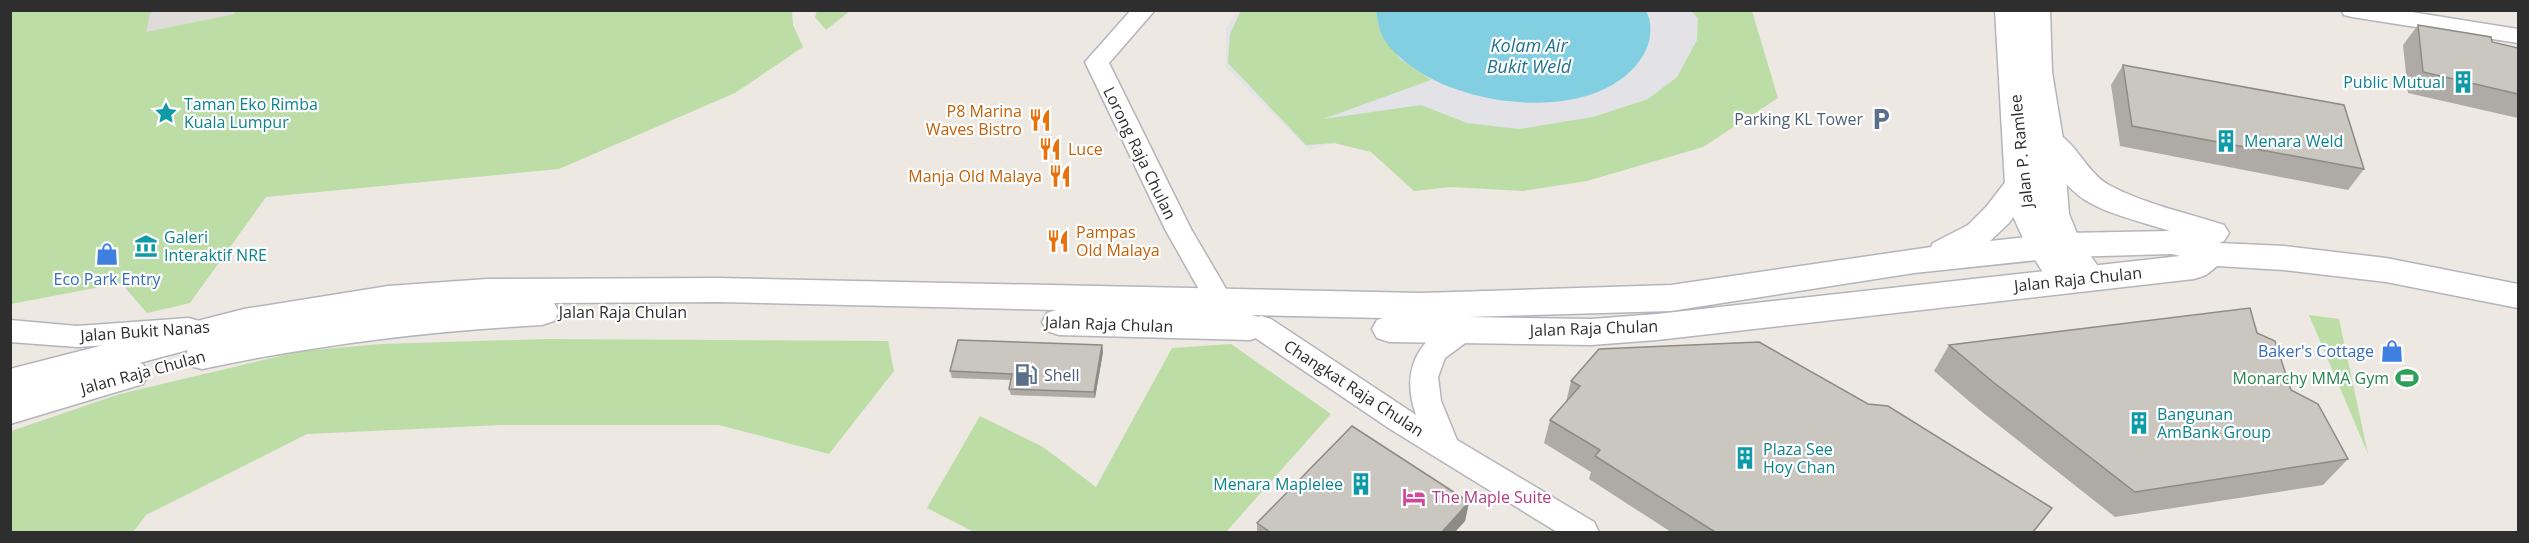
<svg xmlns="http://www.w3.org/2000/svg" width="2529" height="543" viewBox="0 0 2529 543" font-family="'Open Sans',sans-serif">
  <rect width="100%" height="100%" fill="#ede8e2"/>
  <polygon fill="#e3e2e7" points="1239,10 1691,10 1698,18 1697,40 1677,77 1648,99 1593,117 1519,129 1467,123 1421,105 1334,143 1309,150 1226,67 1226,29"/>
  <g fill="#bcdda6">
    <polygon points="11,11 792,11 793,25 803,47 735,93 559,169 266,197 190,303 147,313 121,283 11,304"/>
    <polygon points="817,11 817,10 850,11 826,30 815,17"/>
    <polygon points="1241,11 1376,11 1381,34 1400,59 1431,80 1323,119 1421,105 1467,123 1519,129 1593,117 1648,99 1677,77 1697,40 1698,18 1691,11 1752,11 1778,98 1703,147 1587,181 1523,191 1451,187 1414,191 1371,152 1334,143 1306,145 1228,63 1230,34"/>
    <polygon points="2309,315 2339,319 2368,454"/>
    <polygon points="546,339 888,341 894,371 829,454 719,425 501,425 307,434 146,515 133,532 11,532 11,431 120,394 301,351 381,344"/>
    <polygon points="1231,344 1331,414 1226,532 974,532 927,508 980,416 1043,447 1096,487 1172,348"/>
  </g>
  <polygon fill="#dedbd9" points="161,10 235,10 235,14 146,32 150,13"/>
  <path fill="#82cfe2" d="M1376 11H1646C1653 23 1651 42 1644 54 1603 124 1472 109 1415 69 1402 60 1387 48 1381 33 1378 26 1378 18 1376 11Z"/>
  <g fill="none" stroke-linecap="round" stroke-linejoin="round">
    <g stroke="#b3b5bc" stroke-width="3">
      <g id="minor">
        <polygon points="1131,10 1155,10 1109,63 1191,229 1235,304 1231,311 1221,314 1211,311 1165,229 1085,62"/>
        <polygon points="2341,10 2399,10 2518,29 2518,43 2352,17 2344,15"/>
        <path d="M1261 316 1271 319 1416 415C1404 381 1410 350 1442 329 1453 322 1459 318 1472 322L1476 330 1472 338 1445 358 1438 377 1441 401 1457 440 1594 522 1599 532H1557L1390 429 1251 335 1247 327 1251 319Z"/>
        <polygon points="189,318 199,321 203,329 199,337 189,340 77,347 10,342 10,320 77,326"/>
      </g>
    </g>
    <g stroke="#b3b5bc" stroke-width="3">
      <polygon id="tertiary" points="1995,10 2050,10 2052,72 2063,139 2069,214 2080,241 2102,272 2097,281 2081,283 2078,290 2066,293 2054,290 2027,247 2011,212 2005,184"/>
    </g>
    <g stroke="#b3b5bc" stroke-width="3">
      <path id="secondary" d="M2048 129C2074 136 2085 172 2109 185 2144 204 2187 213 2224 225L2229 233 2224 241 2219 243 2284 246 2386 258 2518 284V308L2386 282 2284 270 2217 266 2206 275 2194 279 1657 340 1591 345 1389 342 1377 338 1372 329 1377 320 1383 318 1252 315 1262 318 1267 327 1262 336 1250 340 1059 335 1047 331 1042 322 1047 313 1056 310 719 302 554 303 559 312 554 321 542 325C427 331 314 345 202 369L190 366 185 356 188 350 139 363 143 364 149 374 143 384 10 424V369L244 309 388 286 487 279 719 278 1421 293 1671 285 1931 247 1933 243 1968 225 1986 207 2010 176 2021 173 2032 176 2037 184 2009 223 1990 241 2066 233 2170 231C2143 222 2109 215 2085 200 2064 186 2046 160 2033 139L2037 132ZM2172 254 2180 256 1657 314 1591 319 1467 317 1671 311 1914 273 2066 257Z"/>
    </g>
    <use href="#minor" fill="#fff" fill-rule="evenodd"/>
    <use href="#tertiary" fill="#fff" fill-rule="evenodd"/>
    <use href="#secondary" fill="#fff" fill-rule="evenodd"/>
  </g>
  <g fill="#aeaaa5">
    <polygon points="2418,25 2518,48 2518,118 2408,93 2403,45"/>
    <polygon points="2123,65 2364,169 2348,190 2120,146 2111,85"/>
    <polygon points="2257,333 2291,390 2348,459 2323,485 2115,517 1977,408 1934,371 1949,345"/>
    <polygon points="1102,345 1103,352 1095,398 1011,395 1009,389 1011,380 952,378 950,371"/>
    <polygon points="1571,381 1868,404 2052,508 2034,532 1671,532 1589,479 1591,472 1544,443 1550,420 1566,402"/>
    <polygon points="1469,502 1465,521 1455,532 1257,532 1257,523"/>
  </g>
  <g fill="#8d8b86">
    <polygon points="1102,345 1103,352 1095,398 1094,392"/>
    <polygon points="1469,502 1465,521 1455,532 1442,532"/>
  </g>
  <g fill="#cac6c0" stroke="#8d8b86" stroke-width="1.5">
    <polygon points="2418,25 2491,37 2492,42 2518,48 2518,94 2423,72"/>
    <polygon points="2123,65 2344,105 2364,169 2132,126"/>
    <polygon points="2250,308 2257,333 2275,341 2291,390 2318,404 2348,459 2135,492 1993,382 1949,345"/>
    <polygon points="958,340 1102,345 1094,392 1009,389 1012,374 950,371"/>
    <polygon points="1759,342 1868,404 1888,406 2052,508 2033,532 1715,532 1595,456 1600,450 1550,420 1580,386 1571,381 1599,349"/>
    <polygon points="1352,426 1469,502 1442,532 1270,532 1257,523"/>
  </g>
  <defs>
    <g id="building-bare" transform="scale(1.8)"><path d="M-4-6H4V6H1V3H-1V6H-4ZM-2.5-4.3h1.7v1.8h-1.7ZM.8-4.3h1.7v1.8H.8ZM-2.5-1h1.7V.8h-1.7ZM.8-1h1.7V.8H.8Z" fill="#0f9aa8" stroke="#fff" stroke-width="2.5" paint-order="stroke"/></g>
    <g id="sight-bare" transform="scale(1.8)"><path d="M0-6L1.8-2.2L6-1.7L2.9 1.2L3.7 5.4L0 3.3L-3.7 5.4L-2.9 1.2L-6-1.7L-1.8-2.2Z" fill="#0f9aa8" stroke="#fff" stroke-width="2.5" paint-order="stroke"/></g>
    <g id="parking-bare" transform="scale(1.8)"><path d="M-3.5-5.5H1a3.5 3.5 0 0 1 0 7H-1V5.5H-3.5ZM-1-3.4V-.6H.8a1.4 1.4 0 0 0 0-2.8Z" fill="#5c6f8a" stroke="#fff" stroke-width="2.5" paint-order="stroke"/></g>
    <g id="restaurant-bare" transform="scale(1.8)"><path d="M-5-6h1v4h1v-4h1v4h1v-4h1v5L-1.5 .5V6h-2V.5L-5-1ZM5-6V6H3V1.5H1.5Q1.5-4 5-6Z" fill="#e8710a" stroke="#fff" stroke-width="2.5" paint-order="stroke"/></g>
    <g id="museum-bare" transform="scale(1.8)"><path d="M0-6L6-3V-2H-6V-3ZM-5-1h2V3h-2ZM-1-1h2V3h-2ZM3-1h2V3H3ZM-6 4H6V6H-6Z" fill="#0f9aa8" stroke="#fff" stroke-width="2.5" paint-order="stroke"/></g>
    <g id="shop-bare" transform="scale(1.8)"><path d="M-5-2.5h2.3a2.7 3.5 0 0 1 5.4 0H5L5.5 6h-11ZM-1.5-2.5h3a1.5 2.3 0 0 0-3 0Z" fill="#3f7fe0" stroke="#fff" stroke-width="2.5" paint-order="stroke"/></g>
    <g id="fuel-bare" transform="scale(1.8)"><path d="M-5.5-6h7V0h2V4h1.3V-2.5L3-4.5l.8-.8L6-3V5H2.5V1h-1V6h-7ZM-4.2-4.7v3.2H.2V-4.7Z" fill="#5c6f8a" stroke="#fff" stroke-width="2.5" paint-order="stroke"/></g>
    <g id="stadium-bare" transform="scale(1.8)"><path d="M0-5a6.5 5 0 1 0 0 10a6.5 5 0 1 0 0-10ZM-3.5-1.8h7v3.6h-7Z" fill="#2e9e5b" stroke="#fff" stroke-width="2.5" paint-order="stroke"/></g>
    <g id="hotel-bare" transform="scale(1.8)"><path d="M-6-4.5h1.5V1H6V5H4.5V3h-9V5H-6ZM-4 0a1.8 1.8 0 1 1 3.6 0ZM.5 0V-2.5h3Q6-2.5 6 0Z" fill="#d1479c" stroke="#fff" stroke-width="2.5" paint-order="stroke"/></g>
  </defs>
  <g fill-rule="evenodd">
    <use href="#building-bare" x="2463" y="82"/>
    <use href="#sight-bare" x="166" y="113"/>
    <use href="#parking-bare" x="1881" y="119"/>
    <use href="#restaurant-bare" x="1040" y="120"/>
    <use href="#building-bare" x="2226" y="141"/>
    <use href="#restaurant-bare" x="1050" y="149"/>
    <use href="#restaurant-bare" x="1060" y="176"/>
    <use href="#restaurant-bare" x="1058" y="241"/>
    <use href="#museum-bare" x="146" y="246"/>
    <use href="#shop-bare" x="107" y="254"/>
    <use href="#shop-bare" x="2392" y="351"/>
    <use href="#fuel-bare" x="1026" y="375"/>
    <use href="#stadium-bare" x="2407" y="378"/>
    <use href="#building-bare" x="2139" y="423"/>
    <use href="#building-bare" x="1745" y="458"/>
    <use href="#building-bare" x="1361" y="484"/>
    <use href="#hotel-bare" x="1414" y="497"/>
  </g>
  <g text-anchor="middle" stroke-width="4.5" stroke-linejoin="round" paint-order="stroke">
    <g font-size="16" fill="#0d838f" stroke="#fff" text-anchor="start">
      <text x="2445" y="88" text-anchor="end">Public Mutual</text>
      <text x="184" y="110">Taman Eko Rimba<tspan x="184" dy="18">Kuala Lumpur</tspan></text>
      <text x="2244" y="147">Menara Weld</text>
      <text x="164" y="243">Galeri<tspan x="164" dy="18">Interaktif NRE</tspan></text>
      <text x="2157" y="420">Bangunan<tspan x="2157" dy="18">AmBank Group</tspan></text>
      <text x="1763" y="455">Plaza See<tspan x="1763" dy="18">Hoy Chan</tspan></text>
      <text x="1343" y="490" text-anchor="end">Menara Maplelee</text>
    </g>
    <g font-size="16" fill="#c56008" stroke="#fff" text-anchor="end">
      <text x="1022" y="117">P8 Marina<tspan x="1022" dy="18">Waves Bistro</tspan></text>
      <text x="1068" y="155" text-anchor="start">Luce</text>
      <text x="1042" y="182">Manja Old Malaya</text>
      <text x="1076" y="238" text-anchor="start">Pampas<tspan x="1076" dy="18">Old Malaya</tspan></text>
    </g>
    <g font-size="16" fill="#4e5e75" stroke="#fff" text-anchor="end">
      <text x="1863" y="125">Parking KL Tower</text>
      <text x="1044" y="381" text-anchor="start">Shell</text>
    </g>
    <g font-size="16" fill="#2e2e2e" stroke="#fff">
      <text transform="translate(2021 151) rotate(-96)" y="6">Jalan P. Ramlee</text>
      <text transform="translate(1140 153) rotate(64)" y="6">Lorong Raja Chulan</text>
      <text transform="translate(2078 279) rotate(-6)" y="6">Jalan Raja Chulan</text>
      <text x="623" y="318">Jalan Raja Chulan</text>
      <text transform="translate(1109 324) rotate(2)" y="6">Jalan Raja Chulan</text>
      <text transform="translate(1594 328) rotate(-2)" y="6">Jalan Raja Chulan</text>
      <text transform="translate(145 331) rotate(-4)" y="6">Jalan Bukit Nanas</text>
      <text transform="translate(143 372) rotate(-15)" y="6">Jalan Raja Chulan</text>
      <text transform="translate(1354 388) rotate(33)" y="6">Changkat Raja Chulan</text>
    </g>
    <g font-size="16" fill="#366cbe" stroke="#fff">
      <text x="107" y="285">Eco Park Entry</text>
      <text x="2374" y="357" text-anchor="end">Baker's Cottage</text>
    </g>
    <g font-size="16" fill="#27864d" stroke="#fff" text-anchor="end">
      <text x="2389" y="384">Monarchy MMA Gym</text>
    </g>
    <g font-size="16" fill="#b23c85" stroke="#fff" text-anchor="start">
      <text x="1432" y="503">The Maple Suite</text>
    </g>
    <g font-size="18" font-style="italic" fill="#1e7292" stroke="#fff">
      <text x="1529" y="52">Kolam Air<tspan x="1529" dy="21">Bukit Weld</tspan></text>
    </g>
  </g>
  <rect width="2529" height="543" fill="none" stroke="#2e2e2e" stroke-width="24"/>
</svg>
